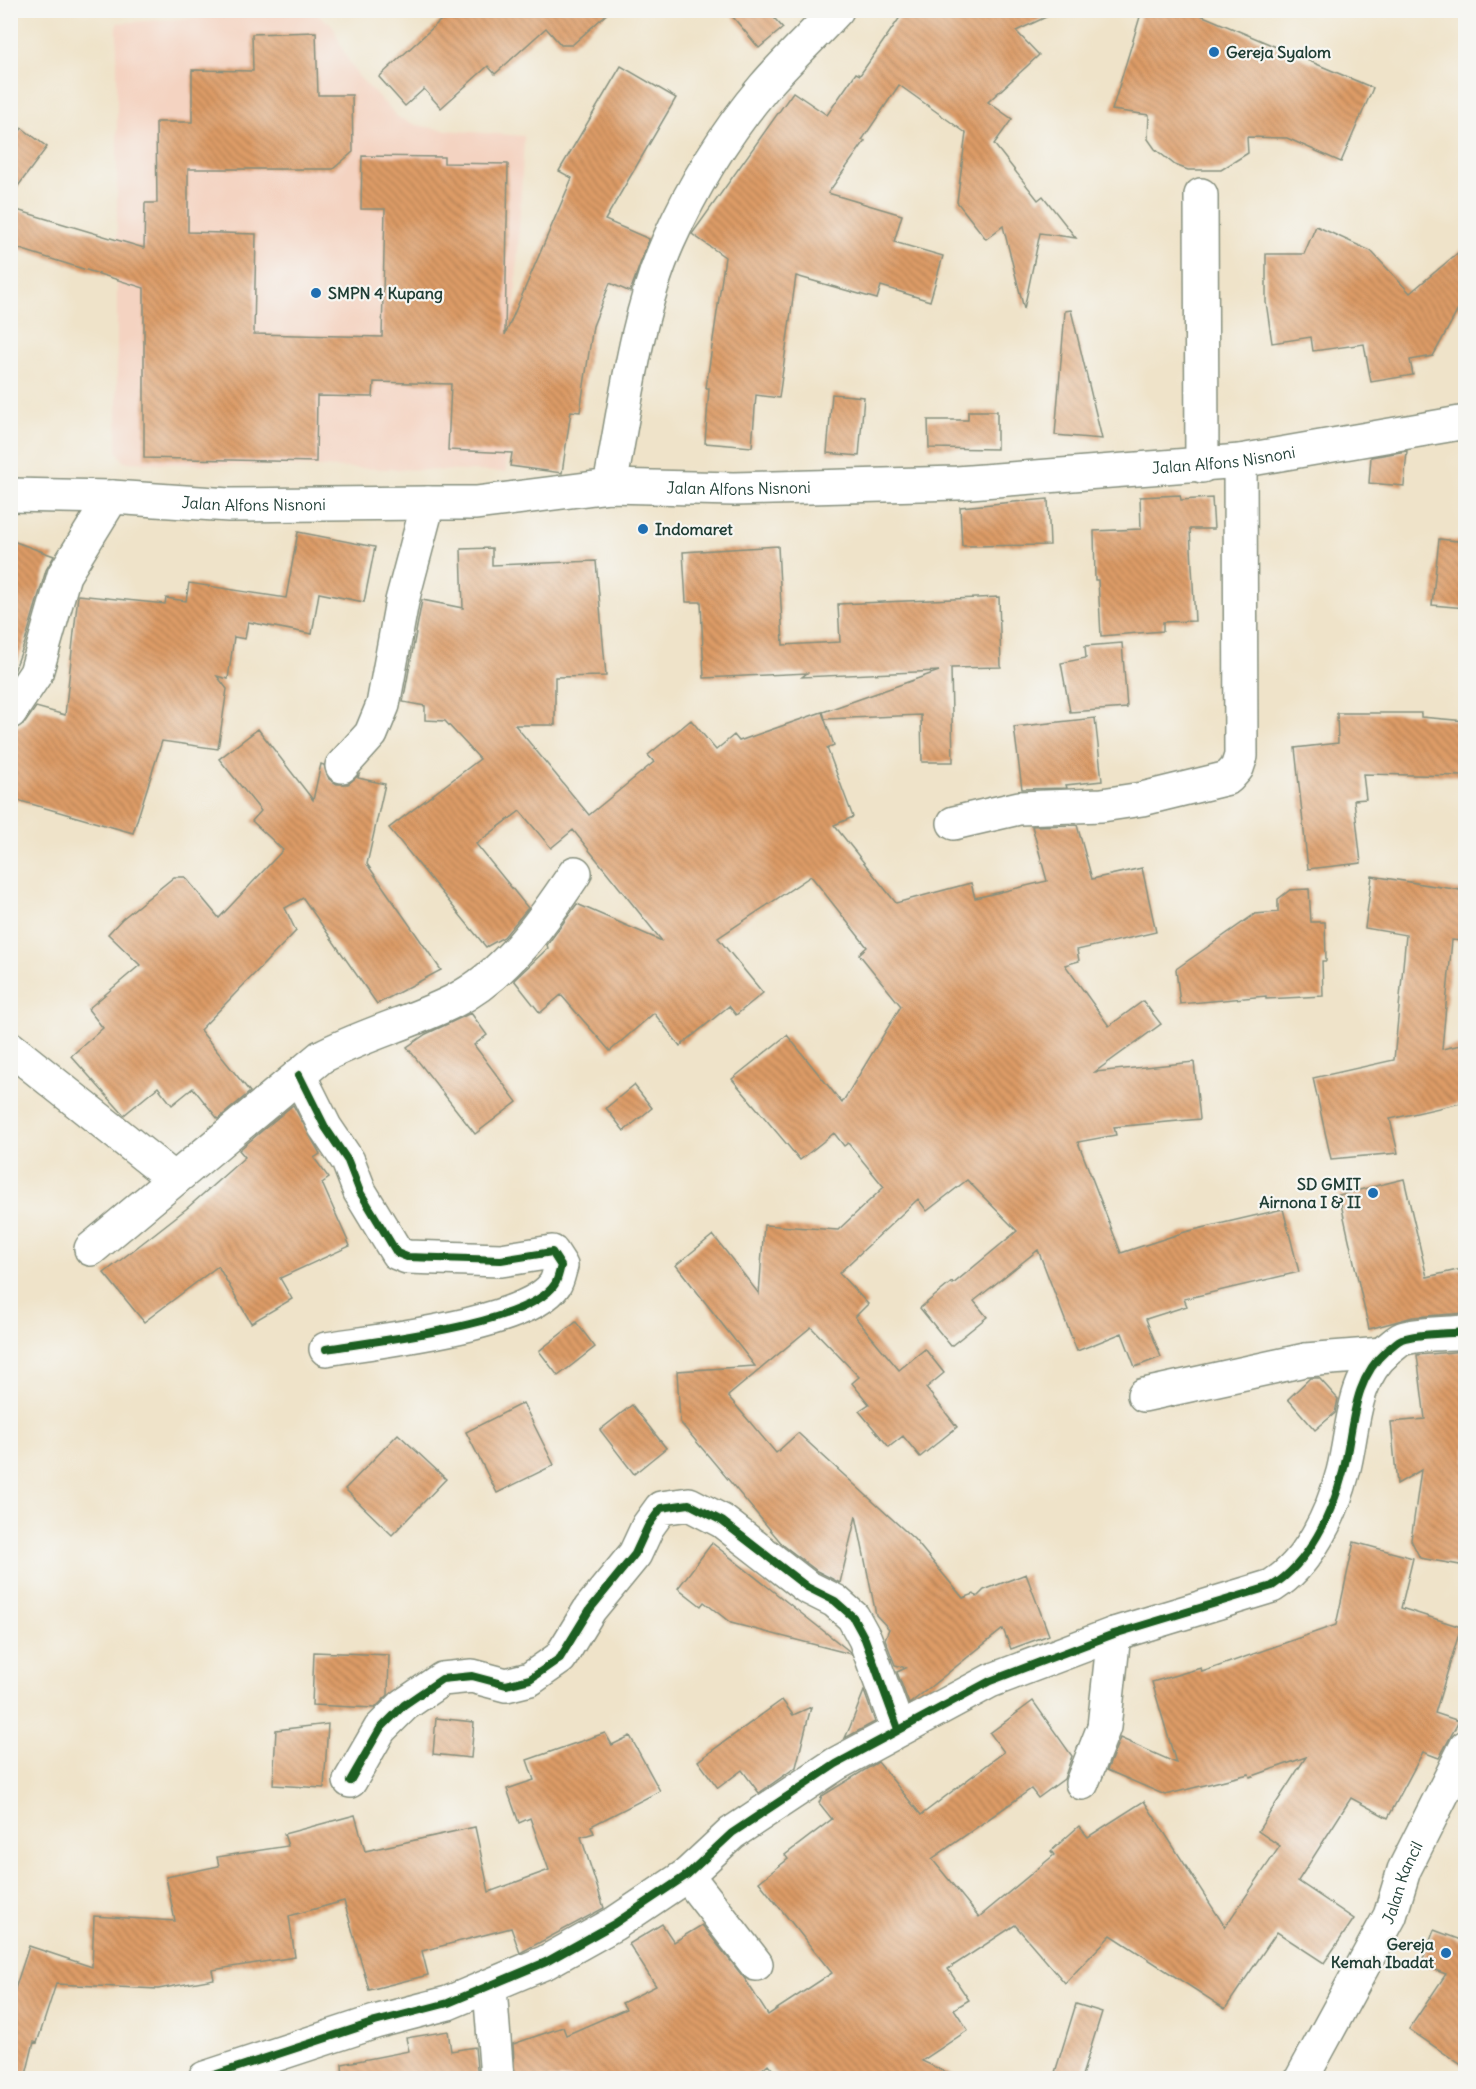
<svg xmlns="http://www.w3.org/2000/svg" width="1476" height="2089" viewBox="0 0 1476 2089" font-family="Delius,sans-serif">
  <defs>
    <pattern id="building-back-hatch" width="6" height="6" patternUnits="userSpaceOnUse" patternTransform="scale(1.5)"><rect width="6" height="6" fill="#dd9b66"/><path d="M-1 5l2 2M0 0l6 6M5-1l2 2" fill="none" stroke="#b38055"/></pattern>
  </defs>
  <rect width="100%" height="100%" fill="#f6f6f2"/>
  <filter id="ink" filterUnits="userSpaceOnUse"><feTurbulence type="fractalNoise" baseFrequency=".0167" numOctaves="2"/><feDisplacementMap in="SourceGraphic" scale="12" xChannelSelector="R" yChannelSelector="G"/><feConvolveMatrix kernelMatrix="1 2 1 2 8 2 1 2 1" color-interpolation-filters="sRGB"/></filter>
  <filter id="wash" filterUnits="userSpaceOnUse"><feTurbulence type="fractalNoise" baseFrequency=".008" numOctaves="4" result="noise"/><feDisplacementMap in="SourceGraphic" scale="24" xChannelSelector="R" yChannelSelector="G"/><feGaussianBlur stdDeviation="1.35" result="paint"/><feColorMatrix in="noise" values="0 0 0 0 0 0 0 0 0 0 0 0 0 0 0 0 0 1.4 0 .05"/><feComposite in="paint" operator="in"/></filter>
  <g filter="url(#wash)">
    <rect width="100%" height="100%" fill="#efe3c9"/>
    <polygon fill="#f4d3c1" points="293,11 313,11 333,26 343,51 358,76 399,118 416,125 444,130 524,136 506,472 124,462 117,451 117,23"/>
    <g id="blocks">
      <g fill="url(#building-back-hatch)">
        <polygon points="452,10 611,10 572,45 561,45 546,28 495,74 488,66 441,108 424,89 405,106 379,77"/>
        <polygon points="727,10 767,10 783,28 759,48"/>
        <polygon points="905,10 1061,10 1016,31 1039,55 988,102 1012,119 994,144 1038,200 1043,196 1076,238 1040,233 1024,309 1003,226 986,239 957,202 966,133 899,85 862,140 865,141 828,193 902,215 894,242 943,256 930,301 881,286 877,299 796,276 779,398 756,395 752,447 705,443 709,388 706,388 725,257 692,234 793,92 827,115 856,73 860,75"/>
        <polygon points="1142,10 1189,10 1373,88 1341,162 1287,138 1247,137 1248,153 1221,170 1188,170 1175,165 1155,149 1148,139 1149,115 1112,110"/>
        <polygon points="316,32 318,95 352,95 353,152 333,169 188,169 188,232 256,234 254,334 382,337 385,209 361,209 362,156 444,157 444,163 508,164 505,335 572,178 559,171 621,66 676,98 605,220 649,239 630,292 610,283 593,326 580,412 571,411 562,473 510,466 512,453 448,450 451,384 374,382 373,397 317,396 316,462 144,458 144,288 10,246 10,208 144,248 145,203 157,203 156,122 192,122 192,70 253,71 252,34"/>
        <polygon points="22,128 47,147 10,197 10,145"/>
        <polygon points="1316,226 1371,251 1410,293 1466,246 1466,295 1433,356 1410,360 1413,375 1371,382 1364,344 1313,351 1311,337 1272,343 1266,302 1266,254 1304,254"/>
        <polygon points="1071,310 1102,439 1055,435 1065,311"/>
        <polygon points="832,394 864,397 859,456 827,453"/>
        <polygon points="968,411 997,411 997,449 929,448 928,420 968,420"/>
        <polygon points="1407,451 1404,486 1369,483 1371,457"/>
        <polygon points="1180,495 1181,500 1212,498 1214,529 1190,529 1195,621 1163,622 1163,631 1101,636 1098,580 1095,580 1094,531 1141,529 1140,497"/>
        <polygon points="1048,499 1050,545 962,546 960,507"/>
        <polygon points="298,532 375,547 364,602 319,593 312,634 248,622 245,639 234,637 228,679 217,676 227,689 218,749 162,741 133,833 10,798 10,730 25,723 36,707 65,715 78,595 165,604 166,598 186,601 189,583 286,598"/>
        <polygon points="1439,539 1466,542 1466,608 1432,605"/>
        <polygon points="10,540 54,556 46,570 25,642 13,674 10,673"/>
        <polygon points="778,546 783,645 840,642 838,604 999,597 1001,667 951,668 953,762 922,762 921,715 825,719 823,712 939,671 802,677 807,673 704,678 701,602 686,602 683,552"/>
        <polygon points="492,548 492,565 596,561 606,676 555,677 555,725 515,725 589,815 654,762 648,755 691,720 716,750 734,735 739,741 822,712 834,745 827,748 853,817 834,825 896,903 971,883 975,898 1047,881 1032,826 1077,825 1092,879 1142,868 1156,932 1077,950 1079,961 1065,965 1109,1026 1143,1001 1161,1024 1095,1072 1194,1062 1200,1119 1114,1127 1116,1135 1078,1142 1121,1253 1185,1232 1283,1209 1299,1272 1184,1299 1187,1306 1146,1319 1161,1357 1135,1367 1122,1333 1077,1351 1038,1250 974,1301 987,1317 951,1346 920,1308 952,1282 953,1284 1017,1231 967,1180 927,1211 918,1199 839,1273 868,1304 855,1317 899,1370 925,1349 944,1373 926,1388 957,1427 920,1457 903,1436 889,1447 859,1411 869,1404 852,1383 859,1377 811,1327 728,1396 776,1453 798,1433 914,1539 963,1598 974,1594 977,1597 984,1590 1026,1574 1049,1635 1011,1649 1003,1629 909,1704 897,1672 906,1668 895,1665 885,1639 889,1629 876,1615 856,1516 840,1583 817,1571 783,1545 680,1422 677,1371 755,1366 676,1265 713,1235 759,1294 764,1225 838,1230 884,1187 848,1143 844,1146 834,1133 800,1160 732,1079 787,1035 842,1103 901,1006 859,954 867,947 811,876 718,938 763,993 736,1015 729,1006 680,1046 654,1013 610,1051 561,995 540,1013 514,980 548,948 547,945 577,904 662,941 573,830 551,848 520,811 476,844 528,908 504,937 486,947 389,828 480,759 445,721 425,720 425,706 403,702 422,600 463,608 461,549"/>
        <polygon points="1122,643 1127,708 1070,712 1061,663 1086,658 1085,646"/>
        <polygon points="1337,713 1421,713 1421,717 1466,721 1466,776 1363,774 1366,799 1354,800 1361,863 1308,869 1295,748 1338,743"/>
        <polygon points="1095,718 1102,781 1066,785 1067,788 1022,789 1014,727"/>
        <polygon points="258,729 313,800 321,764 324,765 329,779 337,784 348,784 359,775 358,778 385,784 367,864 441,970 377,1004 303,898 285,908 296,931 200,1030 250,1092 218,1119 193,1088 172,1105 158,1087 124,1115 71,1056 103,1028 88,1009 140,965 108,934 122,919 174,877 185,877 219,918 283,850 252,821 261,811 219,759"/>
        <polygon points="1372,876 1466,891 1462,941 1452,940 1442,1049 1466,1044 1466,1102 1390,1119 1398,1153 1331,1159 1313,1078 1394,1060 1406,935 1365,928"/>
        <polygon points="1309,889 1311,922 1325,922 1326,961 1322,961 1323,996 1266,999 1266,996 1180,1004 1176,969 1255,914 1278,912 1278,899 1290,890"/>
        <polygon points="471,1013 487,1035 474,1045 517,1102 475,1134 407,1047 426,1034"/>
        <polygon points="634,1085 652,1108 624,1131 606,1108"/>
        <polygon points="293,1105 320,1154 314,1158 329,1178 322,1183 350,1246 280,1278 292,1299 251,1323 218,1266 144,1322 104,1273 186,1209 245,1157 239,1150"/>
        <polygon points="1404,1179 1427,1277 1466,1268 1466,1313 1413,1317 1369,1329 1339,1195"/>
        <polygon points="576,1322 595,1347 558,1376 539,1351"/>
        <polygon points="1466,1351 1466,1566 1420,1558 1411,1540 1421,1470 1397,1484 1391,1422 1425,1419 1417,1355"/>
        <polygon points="1310,1378 1319,1378 1338,1399 1335,1413 1315,1430 1288,1399"/>
        <polygon points="523,1403 554,1465 497,1493 466,1432"/>
        <polygon points="632,1405 666,1448 634,1474 600,1430"/>
        <polygon points="398,1434 446,1479 392,1535 345,1489"/>
        <polygon points="1354,1542 1413,1558 1401,1608 1461,1627 1435,1713 1459,1721 1439,1758 1423,1752 1388,1818 1351,1798 1298,1881 1354,1919 1324,1963 1277,1932 1225,2009 1111,1935 1065,1983 1015,1925 948,1969 969,2000 954,2009 968,2030 922,2061 961,2079 781,2079 768,2064 751,2079 515,2079 513,2044 563,2027 566,2035 626,2009 622,2003 656,1986 629,1944 662,1924 674,1942 702,1925 745,1979 768,2015 832,1973 759,1882 788,1859 785,1855 832,1819 819,1803 822,1796 878,1762 921,1815 1004,1752 990,1733 1033,1701 1072,1756 1064,1779 1038,1798 1031,1789 932,1859 979,1917 1054,1855 1051,1851 1079,1826 1088,1837 1144,1801 1225,1927 1280,1846 1258,1831 1306,1757 1250,1777 1249,1774 1165,1795 1107,1770 1120,1738 1176,1763 1152,1682 1201,1668 1202,1672 1336,1625"/>
        <polygon points="712,1543 849,1651 851,1654 731,1623 704,1602 701,1606 678,1588"/>
        <polygon points="314,1652 389,1655 388,1695 375,1708 312,1705"/>
        <polygon points="864,1691 875,1722 845,1738 850,1727"/>
        <polygon points="782,1700 793,1715 811,1707 796,1767 759,1793 742,1770 718,1788 698,1761"/>
        <polygon points="436,1718 474,1722 471,1758 433,1754"/>
        <polygon points="328,1724 324,1788 273,1785 276,1730"/>
        <polygon points="605,1733 612,1745 630,1736 660,1791 591,1826 594,1833 581,1837 604,1908 520,1953 511,1928 422,1951 428,1975 369,1990 344,1901 289,1916 295,1957 212,1970 214,1979 158,1989 56,1984 37,2043 34,2042 25,2079 10,2079 10,2004 29,1946 92,1967 94,1916 175,1921 166,1877 219,1866 217,1857 288,1846 284,1834 355,1815 365,1851 475,1827 489,1892 549,1870 530,1818 519,1823 507,1789 534,1780 527,1760"/>
        <polygon points="1434,1930 1466,1942 1466,2068 1409,2029 1446,1974 1421,1965"/>
        <polygon points="1076,2004 1102,2012 1081,2079 1053,2079"/>
        <polygon points="448,2031 451,2051 475,2047 478,2079 343,2079 342,2064 409,2051 406,2038"/>
      </g>
    </g>
  </g>
  <g filter="url(#ink)">
    <use href="#blocks" fill-opacity="0" stroke="#87907e" stroke-width="1.5"/>
    <g fill="none" stroke-linecap="round" stroke-linejoin="round">
      <g stroke="#87907e" stroke-width="36">
        <g id="minor">
          <polyline points="1201,195 1202,466"/>
          <path d="M610 486C625 407 636 315 668 242 692 188 726 132 764 87 787 60 813 36 837 10"/>
          <polyline points="10,712 36,673 64,575 112,497"/>
          <polyline points="342,766 371,734 383,705 402,601 428,503"/>
          <polyline points="954,823 1019,808 1102,805 1142,799 1228,778 1237,768 1241,756 1240,461"/>
          <polyline points="10,1048 174,1179"/>
          <path d="M299 1075 325 1127 348 1161 360 1192 397 1253 407 1257 501 1260 552 1252 561 1266C559 1272 558 1279 555 1284 529 1325 374 1341 326 1349"/>
          <path d="M91 1249 321 1057C363 1035 409 1023 452 1002 506 975 543 921 575 873"/>
          <polyline points="1144,1395 1305,1360 1383,1354"/>
          <polyline points="350,1781 380,1729 404,1705 442,1679 472,1676 506,1685 530,1679 560,1658 590,1609 635,1554 648,1526 661,1508 689,1504 722,1521 807,1587 835,1601 853,1617 865,1639 898,1729"/>
          <polyline points="1082,1783 1104,1727 1114,1634"/>
          <polyline points="687,1875 756,1964"/>
          <polyline points="490,1988 497,2078"/>
          <path d="M205 2078 375 2022 448 2003 546 1962 614 1924 687 1875 732 1833 836 1764 990 1681 1114 1634 1272 1586C1309 1563 1332 1514 1343 1472 1354 1430 1351 1381 1387 1350 1392 1347 1397 1341 1402 1339 1420 1333 1446 1334 1466 1332"/>
          <path id="s1" d="M1302 2078 1390 1916 1404 1870 1466 1747"/>
        </g>
      </g>
      <g stroke="#87907e" stroke-width="36">
        <g id="major">
          <path id="s2" d="M10 495 112 497 229 505 428 503H476L610 486 734 489 957 483 1240 461 1466 422"/>
        </g>
      </g>
      <use href="#minor" stroke="#fff" stroke-width="33"/>
      <use href="#major" stroke="#fff" stroke-width="33"/>
      <g stroke="#f6f6f2" stroke-width="11">
        <g id="cycleway">
          <path d="M299 1075 325 1127 348 1161 360 1192 397 1253 407 1257 501 1260 552 1252 561 1266C559 1272 558 1279 555 1284 529 1325 374 1341 326 1349"/>
          <polyline points="350,1781 380,1729 404,1705 442,1679 472,1676 506,1685 530,1679 560,1658 590,1609 635,1554 648,1526 661,1508 689,1504 722,1521 807,1587 835,1601 853,1617 865,1639 898,1729"/>
          <path d="M205 2078 375 2022 448 2003 546 1962 614 1924 687 1875 732 1833 836 1764 990 1681 1114 1634 1272 1586C1309 1563 1332 1514 1343 1472 1354 1430 1351 1381 1387 1350 1392 1347 1397 1341 1402 1339 1420 1333 1446 1334 1466 1332"/>
        </g>
      </g>
      <use href="#cycleway" stroke="#1b5e20" stroke-width="8"/>
    </g>
  </g>
  <g fill="#1f6fb2" stroke="#f6f6f2" stroke-width="2">
    <circle cx="1214" cy="52" r="6"/>
    <circle cx="316" cy="293" r="6"/>
    <circle cx="643" cy="529" r="6"/>
    <circle cx="1373" cy="1193" r="6"/>
    <circle cx="1446" cy="1953" r="6"/>
  </g>
  <g text-anchor="middle" stroke-width="4.5" stroke-linejoin="round" paint-order="stroke">
    <g font-size="16" font-weight="bold" fill="#1f3d34" stroke="#f6f6f2" text-anchor="start">
      <text x="1226" y="58">Gereja Syalom</text>
      <text x="328" y="299">SMPN 4 Kupang</text>
      <text x="655" y="535">Indomaret</text>
      <text x="1361" y="1190" text-anchor="end">SD GMIT<tspan x="1361" dy="18">Airnona I &amp; II</tspan></text>
      <text x="1434" y="1950" text-anchor="end">Gereja<tspan x="1434" dy="18">Kemah Ibadat</tspan></text>
    </g>
    <g font-size="16" fill="#1f3d34" stroke="#f6f6f2">
      <text dy="6" stroke="none"><textPath href="#s2" startOffset="1216">Jalan Alfons Nisnoni</textPath></text>
      <text dy="6" stroke="none"><textPath href="#s2" startOffset="730">Jalan Alfons Nisnoni</textPath></text>
      <text dy="6" stroke="none"><textPath href="#s2" startOffset="244">Jalan Alfons Nisnoni</textPath></text>
      <text dy="6" stroke="none"><textPath href="#s1" startOffset="220">Jalan Kancil</textPath></text>
    </g>
  </g>
  <rect width="1476" height="2089" fill="none" stroke="#f6f6f2" stroke-width="36"/>
</svg>
